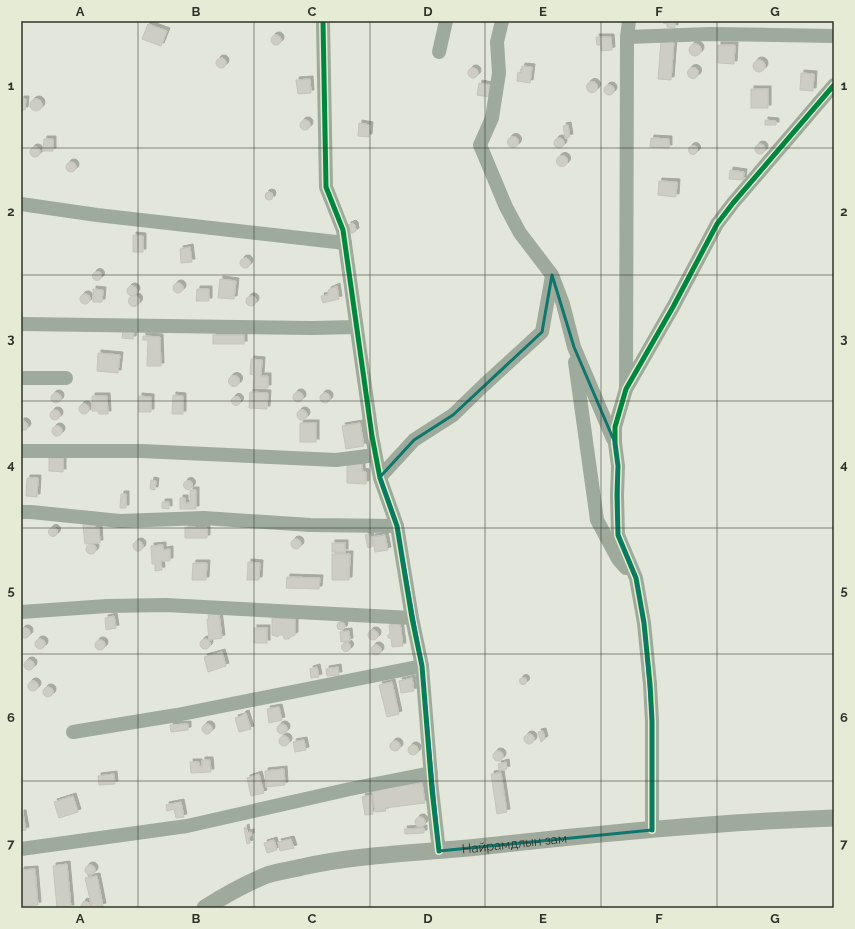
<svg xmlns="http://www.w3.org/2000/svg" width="855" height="929" viewBox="0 0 855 929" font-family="Raleway,sans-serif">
  <defs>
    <filter id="shadow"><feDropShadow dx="3" dy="-3" stdDeviation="0" flood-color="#0004"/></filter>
  </defs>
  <rect width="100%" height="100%" fill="#e3e6da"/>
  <g fill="#cdcdc3" stroke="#c4c4bb" filter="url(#shadow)">
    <polygon points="664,21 675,21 675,28 667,27 667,24 663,23"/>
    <polygon points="148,24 167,31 161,46 142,39"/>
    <circle cx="276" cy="40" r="5"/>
    <polygon points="596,37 611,37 612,50 601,51 601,45 597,45"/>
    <polygon points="661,41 674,41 671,80 658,79"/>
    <circle cx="695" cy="50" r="6"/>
    <polygon points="718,45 735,45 734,64 718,63"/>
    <circle cx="221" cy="63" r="5"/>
    <circle cx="759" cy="66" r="6"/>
    <polygon points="522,66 532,67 530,83 517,81 518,72 521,73"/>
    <circle cx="693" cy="73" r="5.5"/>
    <circle cx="473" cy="73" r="5"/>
    <polygon points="801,73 814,74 813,91 800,90"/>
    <polygon points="310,79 311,93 298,94 296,80"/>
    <circle cx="592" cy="87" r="5.5"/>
    <polygon points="479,83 490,85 489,97 477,95"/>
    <circle cx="609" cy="90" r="5"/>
    <rect x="751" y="89" width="17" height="19"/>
    <circle cx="36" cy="105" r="6"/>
    <polygon points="21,99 26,99 25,110 21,110"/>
    <polygon points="765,120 776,121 776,125 765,125"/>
    <circle cx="305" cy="125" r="5"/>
    <polygon points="359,123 370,125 369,137 358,136"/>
    <polygon points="568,125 570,137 565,138 563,126"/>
    <circle cx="513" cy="142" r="5.5"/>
    <circle cx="559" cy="143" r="5"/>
    <polygon points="651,138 669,139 669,148 650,147"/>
    <polygon points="44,139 53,139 53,151 43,151"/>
    <circle cx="760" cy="149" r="5"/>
    <circle cx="693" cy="150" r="4.5"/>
    <circle cx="35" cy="152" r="5"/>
    <circle cx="562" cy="161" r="5.5"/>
    <circle cx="71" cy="167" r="5"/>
    <polygon points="730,170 744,172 743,180 729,179"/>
    <polygon points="659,181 677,182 676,197 658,195"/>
    <circle cx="269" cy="196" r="4"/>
    <polygon points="353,223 355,225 356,231 353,233 350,233 348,225"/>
    <polygon points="133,235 143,236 143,252 133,252"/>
    <polygon points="190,247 192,262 181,263 180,249"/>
    <circle cx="245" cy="263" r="5"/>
    <circle cx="97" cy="276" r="4.5"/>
    <polygon points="220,279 236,281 234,299 218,298"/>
    <circle cx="178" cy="288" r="5"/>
    <polygon points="337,286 339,299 323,303 321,296 328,295 328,290"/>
    <circle cx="132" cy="291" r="5"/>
    <polygon points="93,289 103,290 102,302 93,302"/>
    <polygon points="197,289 209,289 209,301 196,301"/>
    <circle cx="85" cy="299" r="5"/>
    <circle cx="134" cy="301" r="5.5"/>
    <circle cx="251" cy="301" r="5"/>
    <polygon points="123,331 134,332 133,339 122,338"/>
    <rect x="213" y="335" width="31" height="9"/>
    <polygon points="143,336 160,337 161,366 147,366 148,340 143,340"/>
    <polygon points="98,353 120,355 118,373 97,371"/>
    <polygon points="251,359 262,360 261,376 268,376 268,388 253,388 254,375 250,374"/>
    <circle cx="234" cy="381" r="5.5"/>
    <circle cx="298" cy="397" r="5"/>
    <polygon points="250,392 268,393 267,409 249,408"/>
    <circle cx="56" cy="398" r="5"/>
    <circle cx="325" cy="398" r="5"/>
    <polygon points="173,395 183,396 183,414 172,414"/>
    <polygon points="92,396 107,396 108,414 99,414 98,411 92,411"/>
    <polygon points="139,396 151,397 151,412 139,412"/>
    <circle cx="236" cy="401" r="4.5"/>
    <circle cx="84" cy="409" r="5"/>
    <circle cx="55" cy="415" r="5"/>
    <circle cx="302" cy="415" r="5"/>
    <polygon points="21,421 24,421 27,423 28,427 26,430 21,430"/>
    <rect x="300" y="423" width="16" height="19"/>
    <polygon points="360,423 364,446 346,449 342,426"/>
    <circle cx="57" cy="431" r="5"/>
    <polygon points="49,458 63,458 63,472 49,471"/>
    <polygon points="347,464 362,464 362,471 366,472 366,484 347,483"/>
    <polygon points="27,478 38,478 37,497 26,496"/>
    <polygon points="151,480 156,481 155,490 150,489"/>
    <circle cx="188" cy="485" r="4.5"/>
    <polygon points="190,490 196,490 196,509 180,509 180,498 185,498 185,503 190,503"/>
    <polygon points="121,494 126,494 126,508 120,508"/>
    <polygon points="162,502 169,502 169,509 162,508"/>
    <polygon points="95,524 95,528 99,528 100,543 85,544 83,525"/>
    <polygon points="185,527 207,528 207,538 185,538"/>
    <circle cx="53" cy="532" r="4.5"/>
    <polygon points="370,534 373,546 368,548 365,535"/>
    <polygon points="385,535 388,550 375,552 372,537"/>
    <circle cx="296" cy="544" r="5"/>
    <circle cx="138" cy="546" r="5"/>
    <rect x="332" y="543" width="13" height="9"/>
    <circle cx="91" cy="549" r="5"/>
    <polygon points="163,545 163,550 170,549 170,561 161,561 162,570 155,571 155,564 152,564 151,546"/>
    <polygon points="332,554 350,554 349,580 332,580"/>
    <polygon points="248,562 260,563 259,580 247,580"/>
    <polygon points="193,563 207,563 206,580 192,580"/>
    <polygon points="287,577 320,578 319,589 286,588"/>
    <polygon points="219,614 222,638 209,640 207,619 209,619 208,615"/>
    <polygon points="114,616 116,628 106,630 105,618"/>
    <polygon points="272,618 295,619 295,635 291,637 289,639 284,639 283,635 279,635 278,637 272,635"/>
    <circle cx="341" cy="626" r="4"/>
    <polygon points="400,623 403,646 392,647 391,638 388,638 388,635 390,634 389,625"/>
    <rect x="254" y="628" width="13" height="15"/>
    <circle cx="25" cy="633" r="5"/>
    <circle cx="373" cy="635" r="5"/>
    <polygon points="349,631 350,641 341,642 340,632"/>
    <circle cx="40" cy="644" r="5"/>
    <circle cx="205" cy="644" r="5"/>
    <circle cx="100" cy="645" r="5"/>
    <circle cx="346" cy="647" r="4.5"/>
    <circle cx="376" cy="650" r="5"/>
    <polygon points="222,652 226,666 208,672 204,657"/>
    <circle cx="29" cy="665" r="5"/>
    <polygon points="317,667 319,677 311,678 310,669"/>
    <polygon points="338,667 339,675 327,676 326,669"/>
    <circle cx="523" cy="681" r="3.5"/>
    <polygon points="412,678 414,691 401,693 399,681"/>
    <circle cx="33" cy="686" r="5"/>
    <polygon points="392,682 399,714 387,717 379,685"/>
    <circle cx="48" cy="692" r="5"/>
    <polygon points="279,707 282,720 269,723 267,709"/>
    <polygon points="246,713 251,729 239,732 235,718 242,716 243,714"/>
    <circle cx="207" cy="729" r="5"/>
    <circle cx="282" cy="729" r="5"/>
    <polygon points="188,724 188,730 171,732 170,725"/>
    <polygon points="543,731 545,739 541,742 538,732"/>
    <circle cx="529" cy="739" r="5"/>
    <circle cx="284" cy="741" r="5"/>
    <polygon points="304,740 306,750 295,752 293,742"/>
    <circle cx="395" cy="746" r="5"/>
    <circle cx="413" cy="750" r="5"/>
    <circle cx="498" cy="756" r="5"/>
    <polygon points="202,760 210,760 211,772 191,773 190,762 199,762 199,766 202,766"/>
    <polygon points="506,762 507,769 499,771 498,764"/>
    <polygon points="284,769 285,785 266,787 265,771"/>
    <polygon points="501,773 507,812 497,814 491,774"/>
    <polygon points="114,774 115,784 99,785 98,776"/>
    <polygon points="259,774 264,793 251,796 247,778"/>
    <polygon points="422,783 425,803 385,808 386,811 375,812 372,790"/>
    <polygon points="371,795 373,814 365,815 362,797"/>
    <polygon points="73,796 78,812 59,818 54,802"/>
    <polygon points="181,802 184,817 176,818 174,809 167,811 166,805"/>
    <polygon points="21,813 23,813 26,830 21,831"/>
    <circle cx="420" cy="822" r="5"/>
    <polygon points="246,827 247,833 251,832 251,836 249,837 250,843 247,844 244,828"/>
    <polygon points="424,828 424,833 405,834 404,829"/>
    <polygon points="291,839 294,848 280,851 278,842"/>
    <polygon points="274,840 277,850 267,853 264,843"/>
    <polygon points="67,864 71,908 57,908 53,866"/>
    <circle cx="90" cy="870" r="5"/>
    <polygon points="35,869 38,905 21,906 21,870"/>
    <polygon points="97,876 103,906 92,908 85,878"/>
    <polygon points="84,901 90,903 91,908 81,908 81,905"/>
  </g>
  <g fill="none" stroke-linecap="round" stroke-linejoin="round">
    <g stroke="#9daa9c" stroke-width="14">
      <polyline points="323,21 326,187 343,230 372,436 380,478 397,526 412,618 422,666 432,790 439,851"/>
      <polyline points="502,21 497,42 499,73 492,118 480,145 506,207 520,233 552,275 563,304 574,347 613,439"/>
      <polyline points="627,37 710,34 834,36"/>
      <polyline points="439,52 446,21"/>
      <polyline points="21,204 97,215 345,243"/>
      <polyline points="21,324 312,328 356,327"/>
      <polyline points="575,362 597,520 618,559 626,568"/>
      <polyline points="21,378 66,378"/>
      <polyline points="626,388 627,37 629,21"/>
      <polyline points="21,451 141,451 336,460 375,455"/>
      <polyline points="380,477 414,440 453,415 484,385 542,332 552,276"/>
      <polyline points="21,512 31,512 120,521 204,518 310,525 397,526"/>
      <polyline points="21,612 107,606 166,605 412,618"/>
      <polyline points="73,732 177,715 422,666"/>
      <polyline points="652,830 652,721 650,684 644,623 636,578 618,535 617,495 618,466 615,443 615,427 626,389 673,307 717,224 733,203 834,85"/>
      <polyline points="21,849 187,826 350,789 431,773"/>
    </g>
    <path stroke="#9faa9c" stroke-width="17" id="s1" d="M205 908C225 895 245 884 267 875 278 871 291 870 302 867 360 854 419 853 478 847 596 834 715 822 834 818"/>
    <g stroke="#e5ebd5" stroke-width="8">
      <g id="cycleway">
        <polyline points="323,21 326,187 343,230 372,436 380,478 397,526 412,618 422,666 432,790 439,851"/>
        <polyline points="652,830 652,721 650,684 644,623 636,578 618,535 617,495 618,466 615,443 615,427 626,389 673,307 717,224 733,203 834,85"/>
      </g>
    </g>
    <use href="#cycleway" stroke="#00873e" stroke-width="5"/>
  </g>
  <path fill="none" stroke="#0f766e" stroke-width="3" stroke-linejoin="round" d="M552 275 574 347 615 443 618 466V535L636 578 644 623 652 721V830L439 851 422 666 397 526 380 477 414 440 453 415 542 332Z"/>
  <path fill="none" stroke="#31332b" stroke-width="1" stroke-opacity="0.55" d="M138 21V908M254 21V908M370 21V908M485 21V908M601 21V908M717 21V908M21 148H834M21 275H834M21 401H834M21 528H834M21 654H834M21 781H834"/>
  <g text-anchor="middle" stroke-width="3.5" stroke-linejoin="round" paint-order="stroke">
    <g font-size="13" fill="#31332b" stroke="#e5ebd5">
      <text dy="5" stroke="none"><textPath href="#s1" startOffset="320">Найрамдлын зам</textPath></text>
    </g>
  </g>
  <rect width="855" height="929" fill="none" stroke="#e5ebd5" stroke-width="44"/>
  <rect x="22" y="22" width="811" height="885" fill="none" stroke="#31332b" stroke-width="1.5"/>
  <g font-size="13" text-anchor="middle" font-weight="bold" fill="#31332b">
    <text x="80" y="16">A</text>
    <text x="196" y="16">B</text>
    <text x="312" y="16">C</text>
    <text x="428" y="16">D</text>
    <text x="543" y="16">E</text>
    <text x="659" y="16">F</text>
    <text x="775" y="16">G</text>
    <text x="11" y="90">1</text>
    <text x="844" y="90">1</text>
    <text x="11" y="216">2</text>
    <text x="844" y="216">2</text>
    <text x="11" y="343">3</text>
    <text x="844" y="343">3</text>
    <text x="11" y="469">4</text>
    <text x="844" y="469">4</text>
    <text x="11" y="595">5</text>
    <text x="844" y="595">5</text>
    <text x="11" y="722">6</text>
    <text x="844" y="722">6</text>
    <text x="11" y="848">7</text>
    <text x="844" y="848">7</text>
    <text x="80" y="923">A</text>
    <text x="196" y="923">B</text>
    <text x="312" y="923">C</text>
    <text x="428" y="923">D</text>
    <text x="543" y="923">E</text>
    <text x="659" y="923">F</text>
    <text x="775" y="923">G</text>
  </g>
</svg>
